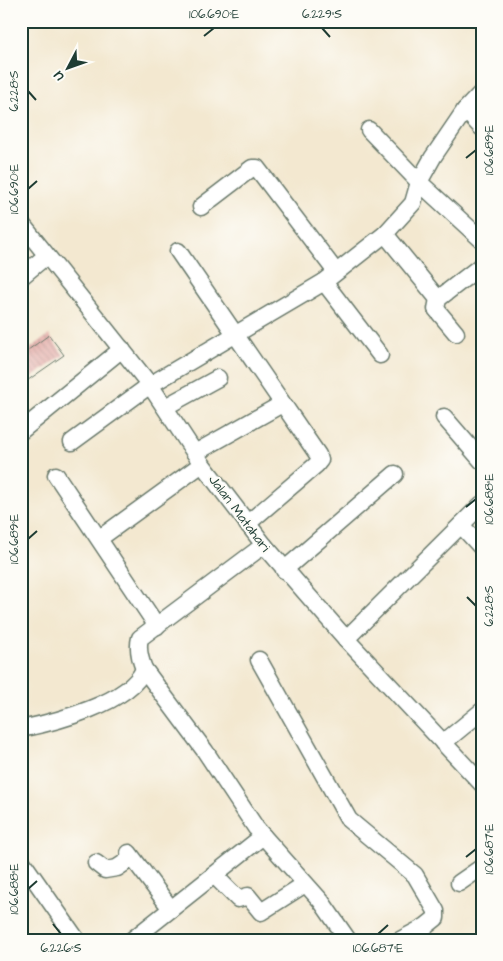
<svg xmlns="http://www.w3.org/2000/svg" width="503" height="961" viewBox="0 0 503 961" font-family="'Architects Daughter',sans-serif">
  <defs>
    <pattern id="building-back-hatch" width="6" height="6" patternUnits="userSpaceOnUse" patternTransform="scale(1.25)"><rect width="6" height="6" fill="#e1a29e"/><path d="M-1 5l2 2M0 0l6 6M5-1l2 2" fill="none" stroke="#b68582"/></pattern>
  </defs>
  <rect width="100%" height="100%" fill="#fdfcf7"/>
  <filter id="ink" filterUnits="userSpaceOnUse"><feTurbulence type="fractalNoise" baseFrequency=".02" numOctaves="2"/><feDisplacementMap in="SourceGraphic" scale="10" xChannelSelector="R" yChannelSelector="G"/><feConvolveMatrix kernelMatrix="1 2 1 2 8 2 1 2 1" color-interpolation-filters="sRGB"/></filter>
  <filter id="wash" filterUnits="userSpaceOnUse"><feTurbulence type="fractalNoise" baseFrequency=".0096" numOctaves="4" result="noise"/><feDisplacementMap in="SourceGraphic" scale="20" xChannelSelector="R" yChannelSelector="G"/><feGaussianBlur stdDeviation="1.12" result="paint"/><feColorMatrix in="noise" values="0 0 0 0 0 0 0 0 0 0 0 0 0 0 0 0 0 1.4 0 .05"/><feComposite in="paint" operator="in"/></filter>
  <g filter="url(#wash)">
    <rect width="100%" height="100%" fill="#f3e8d0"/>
    <g id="blocks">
      <polygon fill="url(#building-back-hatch)" points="49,335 64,355 21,385 21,355"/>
    </g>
  </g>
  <g filter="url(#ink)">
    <use href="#blocks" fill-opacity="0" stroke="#69796b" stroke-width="1"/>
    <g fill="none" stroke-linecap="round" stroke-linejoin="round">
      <g stroke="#69796b" stroke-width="19">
        <g id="minor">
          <polyline points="465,110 482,128"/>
          <polyline points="369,130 419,182 482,240"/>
          <polyline points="201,207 252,168 257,168 336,272"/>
          <polyline points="21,223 150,385 202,464 264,545 346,639 482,784"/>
          <polyline points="385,234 438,299"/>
          <polyline points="178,251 318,455 320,460 316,465 247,524"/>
          <polyline points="21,277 46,256"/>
          <polyline points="324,282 380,355"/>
          <polyline points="456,333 436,309 438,299 482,265"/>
          <polyline points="165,407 218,378"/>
          <polyline points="444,417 482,461"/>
          <polyline points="21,431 122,349"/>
          <polyline points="72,442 150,385 324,282 385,234 413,203 419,182 433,157 465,110 482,92"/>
          <polyline points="195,453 282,404"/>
          <polyline points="56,475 157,626"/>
          <polyline points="461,525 482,548"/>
          <polyline points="100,538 202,464"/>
          <path d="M264 545 140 638C137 649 140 659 144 669L205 751 256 828 321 901 348 940"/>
          <polyline points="284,570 395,474"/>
          <polyline points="346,639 482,504"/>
          <polyline points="259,660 349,820 415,875 436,911 436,918 426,926 400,940"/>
          <path d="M21 729C55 722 130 703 144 669"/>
          <polyline points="443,743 482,711"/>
          <polyline points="129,853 171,909"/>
          <polyline points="21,860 77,940"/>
          <polyline points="96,863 105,870 117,868 132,858"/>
          <polyline points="214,875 238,899 248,896 261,912 305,884"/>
          <polyline points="459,883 482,867"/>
          <polyline points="132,940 263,836"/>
        </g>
      </g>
      <use href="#minor" stroke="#fff" stroke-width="16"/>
    </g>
  </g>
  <path fill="none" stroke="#1f3d34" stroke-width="2" d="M322 28 330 37M204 36 214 28M28 91 36 100M466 158 476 150M28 189 37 181M466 507 476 499M28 539 37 531M467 597 476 606M466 857 476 849M28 889 37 881M53 924 61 934M378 934 388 925"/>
  <g text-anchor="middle" stroke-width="4" stroke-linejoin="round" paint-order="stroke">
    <g font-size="14" fill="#1f3d34" stroke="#fdfcf7">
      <text transform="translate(240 513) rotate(53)" y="5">Jalan Matahari</text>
    </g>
  </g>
  <rect width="503" height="961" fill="none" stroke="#fdfcf7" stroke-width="55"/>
  <g transform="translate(68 68) rotate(229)" stroke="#fdfcf7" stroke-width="4" paint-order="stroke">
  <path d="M0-4L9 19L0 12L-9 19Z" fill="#1f3d34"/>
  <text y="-8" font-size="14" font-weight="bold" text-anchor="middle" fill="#1f3d34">U</text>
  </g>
  <rect x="28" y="28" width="448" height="906" fill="none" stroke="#1f3d34" stroke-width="2"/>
  <g font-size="12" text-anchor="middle" fill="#1f3d34">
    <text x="214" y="18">106.690°E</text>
    <text x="322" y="18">6.229°S</text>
    <text transform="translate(14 91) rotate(-90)" y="4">6.228°S</text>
    <text transform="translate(489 150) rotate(-90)" y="4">106.689°E</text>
    <text transform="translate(14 189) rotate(-90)" y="4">106.690°E</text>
    <text transform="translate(489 499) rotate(-90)" y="4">106.688°E</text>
    <text transform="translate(14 539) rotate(-90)" y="4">106.689°E</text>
    <text transform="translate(489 606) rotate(-90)" y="4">6.228°S</text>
    <text transform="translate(489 849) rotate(-90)" y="4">106.687°E</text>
    <text transform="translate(14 889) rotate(-90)" y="4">106.688°E</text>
    <text x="61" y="952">6.226°S</text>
    <text x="378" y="952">106.687°E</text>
  </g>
</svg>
